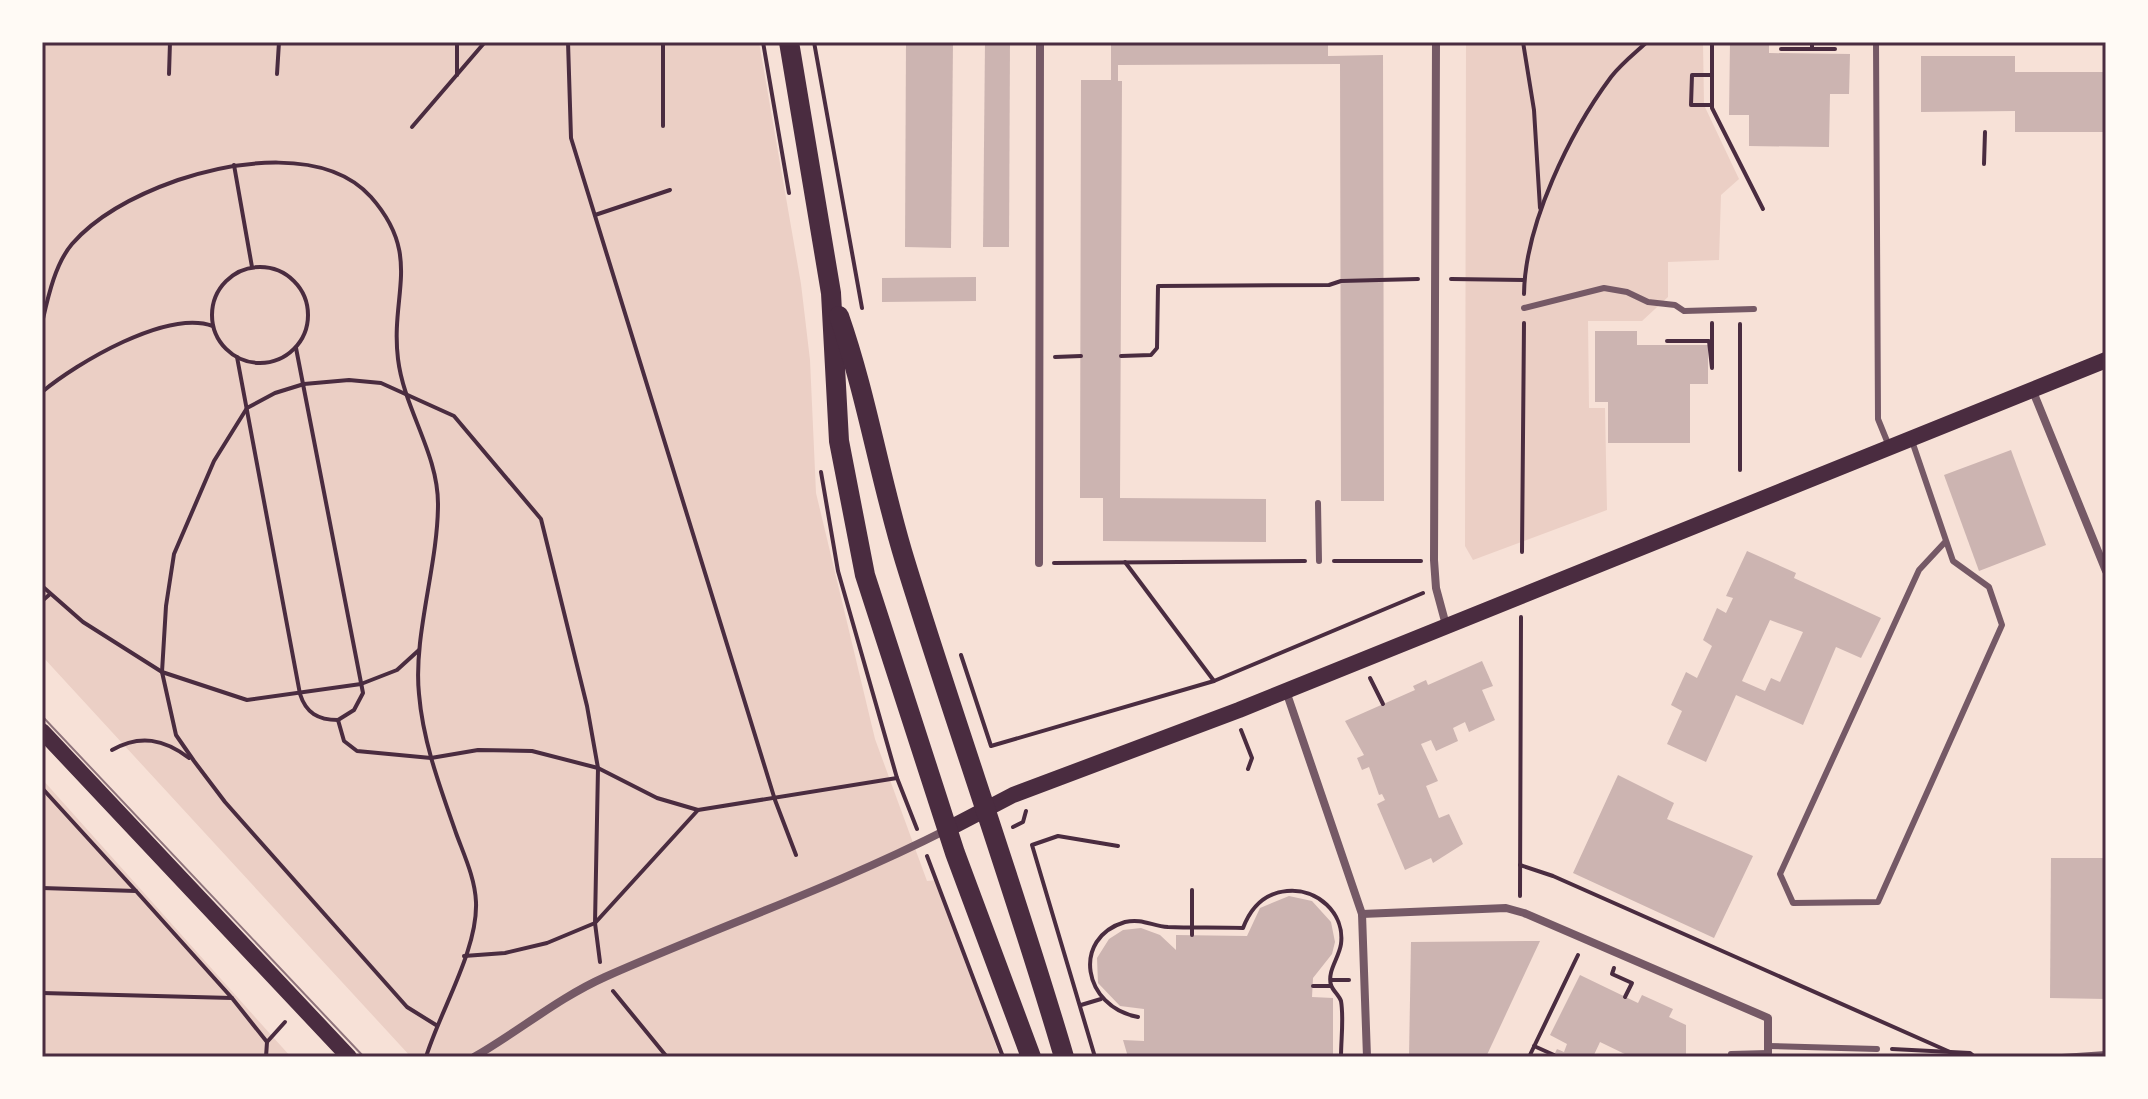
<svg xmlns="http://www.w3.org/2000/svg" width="2148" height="1099" viewBox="0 0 2148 1099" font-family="'Sofia Sans Condensed',sans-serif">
  <rect width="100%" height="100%" fill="#f7e1d7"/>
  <g fill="#ebcfc5">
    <polygon points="42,42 759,42 801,284 810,360 816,493 875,739 927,881 937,880 1000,1057 411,1057 42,656"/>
    <polygon points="1466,42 1703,42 1704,105 1739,179 1721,195 1719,260 1668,262 1668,297 1642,321 1588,321 1589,408 1605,408 1607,510 1473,560 1465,546"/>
    <polygon points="42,779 272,1036 291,1057 42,1057"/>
  </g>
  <g fill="#ccb4b1" fill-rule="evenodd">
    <polygon points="906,42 953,42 951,248 905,247"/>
    <polygon points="985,42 1010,42 1009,247 983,247"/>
    <polygon points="1111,42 1328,42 1328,56 1383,55 1384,501 1341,501 1340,64 1118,65 1118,81 1122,81 1120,498 1266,499 1266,542 1103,541 1103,498 1080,498 1081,80 1111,80"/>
    <polygon points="1730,42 1769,42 1769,53 1850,54 1849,94 1830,94 1829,147 1749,146 1749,115 1729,115"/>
    <polygon points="1921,56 2015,56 2015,72 2106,72 2106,132 2015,132 2015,111 1921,112"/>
    <polygon points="976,277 976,301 882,302 882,278"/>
    <polygon points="1595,331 1637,331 1637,345 1708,345 1708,384 1690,384 1690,443 1608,443 1608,402 1595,402"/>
    <polygon points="2011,450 2046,545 1979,571 1944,475"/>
    <path d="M1747 551 1796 573 1794 578 1881 618 1861 658 1836 647 1803 725 1736 695 1706 762 1667 744 1682 711 1671 705 1686 672 1697 678 1712 646 1703 640 1717 608 1726 613 1733 598 1726 596ZM1770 620 1803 632 1780 682 1771 678 1765 691 1742 681Z"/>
    <polygon points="1482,661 1493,686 1482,690 1495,720 1469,732 1465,722 1453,728 1458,741 1436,751 1431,740 1421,744 1438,781 1426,786 1439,818 1449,814 1463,844 1433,863 1431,858 1405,870 1377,804 1385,800 1382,794 1379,795 1369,767 1362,770 1357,758 1364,755 1345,721 1415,690 1413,686 1426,680 1428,685"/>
    <polygon points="1618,775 1674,803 1667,819 1753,856 1714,938 1573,873"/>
    <polygon points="2051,858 2106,858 2106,999 2050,998"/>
    <polygon points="1289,896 1312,901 1331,922 1335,942 1332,954 1313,978 1312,997 1333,998 1333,1057 1128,1057 1123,1040 1144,1041 1144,1009 1120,1006 1098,983 1097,958 1109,939 1123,930 1141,928 1160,935 1176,950 1176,935 1247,936 1260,908"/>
    <polygon points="1540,941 1486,1057 1409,1057 1411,942"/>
    <polygon points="1580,975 1638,1003 1642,995 1673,1009 1669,1017 1686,1025 1686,1057 1631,1057 1600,1042 1593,1057 1553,1057 1557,1049 1564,1052 1567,1044 1550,1035"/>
  </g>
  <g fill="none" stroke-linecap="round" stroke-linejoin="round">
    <g stroke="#4a2c40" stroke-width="4">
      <polyline points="495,42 663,43"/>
      <polyline points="568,42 571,138 775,800 796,855"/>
      <polyline points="663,42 663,126"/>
      <polyline points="763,42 789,193"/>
      <polyline points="814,42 862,308"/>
      <polyline points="1523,42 1534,110 1540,208"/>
      <polyline points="1712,42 1712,108 1763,209"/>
      <polyline points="1781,49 1835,49"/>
      <polyline points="1812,49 1812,42 1830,42"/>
      <polyline points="169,74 170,42"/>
      <polyline points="277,74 279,42"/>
      <polyline points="457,75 457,42"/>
      <polyline points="1712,75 1692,75 1691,105 1712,105"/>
      <polyline points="412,127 485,42"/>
      <polyline points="1984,164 1985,132"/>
      <polyline points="234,165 252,267"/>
      <polyline points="595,215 670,190"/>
      <circle cx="260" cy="315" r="48"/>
      <polyline points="1451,279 1524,280"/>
      <path d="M1524 294C1525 224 1570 132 1611 77 1621 64 1635 53 1647 42"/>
      <path d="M42 323C48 297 55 264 72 244 99 213 141 193 178 180 234 161 326 147 371 197 423 256 390 294 398 359 404 409 438 453 438 504 438 565 413 636 419 694 423 742 440 787 456 833 464 855 475 878 476 902 478 950 440 1011 426 1057"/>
      <polyline points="1740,324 1740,470"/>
      <polyline points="1667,341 1709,341 1712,368 1712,323"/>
      <polyline points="1121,356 1151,355 1157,348 1158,286 1329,285 1341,281 1418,279"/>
      <path d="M237 357 300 694C306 713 318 720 338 720L354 710 363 693 296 348"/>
      <polyline points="1055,357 1081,356"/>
      <path d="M42 392C77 363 167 309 213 326"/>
      <polyline points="821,472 838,571 897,778 917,829"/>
      <polyline points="1522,552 1524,323"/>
      <polyline points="1334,561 1421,561"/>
      <polyline points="1125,562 1214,681"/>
      <polyline points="1054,563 1305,561"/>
      <polyline points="42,586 83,622 162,672 247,700 361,684 397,670 419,650"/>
      <polyline points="42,601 49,595"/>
      <polyline points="961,655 991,746 1214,681 1423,593"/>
      <polyline points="1370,678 1383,704"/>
      <polyline points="338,720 344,741 357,751 431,758 478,750 532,751 598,768 657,798 698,810 897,778"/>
      <polyline points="1241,730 1252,758 1248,769"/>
      <path d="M112 750C140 734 164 739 189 758"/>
      <polyline points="42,788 136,891"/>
      <polyline points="1013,827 1023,822 1026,811"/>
      <polyline points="927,856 1003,1057"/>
      <polyline points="1520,865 1553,876 1950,1052"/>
      <polyline points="42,888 136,891 232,998"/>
      <polyline points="1520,896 1521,617"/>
      <polyline points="1192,935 1192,890"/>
      <polyline points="464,956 505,953 547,943 595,923 698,810"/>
      <polyline points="1614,968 1612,974 1632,983 1625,997"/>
      <polyline points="1331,980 1349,980"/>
      <polyline points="1313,986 1331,986"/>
      <polyline points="613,991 667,1057"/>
      <polyline points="42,993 232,998 267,1042 266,1057"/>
      <polyline points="1081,1005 1101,999"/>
      <path d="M1138 1017C1083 1007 1071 938 1125 922 1142 918 1152 926 1168 927 1193 928 1218 927 1243 928 1251 907 1264 893 1287 891 1317 888 1345 913 1341 944 1339 958 1327 971 1331 985 1333 991 1339 995 1341 1001 1344 1018 1341 1039 1341 1057"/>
      <polyline points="436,1025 407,1007 225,802 194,761 176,735 162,672 166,606 174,554 214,461 247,408 275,393 304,384 349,380 381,383 454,416 541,519 587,706 598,768 595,923 600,962"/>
      <polyline points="267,1042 285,1022"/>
      <polyline points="1534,1046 1554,1055"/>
      <polyline points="1892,1049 1970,1053 1975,1057"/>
      <polyline points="1095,1057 1032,845 1058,836 1118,846"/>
      <polyline points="1529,1057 1578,955"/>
    </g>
    <g stroke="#755966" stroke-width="6">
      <polyline points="1876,42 1878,419 1889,446"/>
      <polyline points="1524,308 1604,288 1627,292 1648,302 1675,305 1684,311 1754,309"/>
      <polyline points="1912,441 1953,561 1989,587 2002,625 1878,902 1793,903 1780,874 1919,570 1946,541"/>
      <polyline points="1318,503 1319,561"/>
      <polyline points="1768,1046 1877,1049"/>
      <polyline points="1731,1054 1768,1053"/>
      <polyline points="2062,1057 2106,1054"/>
    </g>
    <g stroke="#755966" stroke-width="8">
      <polyline points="1436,42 1434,560 1436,588 1446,625"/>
      <polyline points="2032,389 2106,571"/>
      <polyline points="1039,563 1040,42"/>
      <polyline points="1286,691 1362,914 1367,1057"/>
      <polyline points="1362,914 1506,908 1524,913 1768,1018 1768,1053"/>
      <path d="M474 1057C518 1032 558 998 605 977 718 927 836 886 948 829"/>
    </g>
    <g stroke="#4a2c40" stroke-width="16">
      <polyline points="42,731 349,1057"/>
      <polyline points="948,829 1013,795 1239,710 2106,360"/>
    </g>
    <g stroke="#4a2c40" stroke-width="20">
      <polyline points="789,42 831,293 839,441 865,575 955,853 1031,1057"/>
      <path d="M839 316C867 396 880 480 905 561 956 727 1015 890 1064 1057"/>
    </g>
    <polyline stroke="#8f747c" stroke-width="2" points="42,716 364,1057"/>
  </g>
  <rect width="2148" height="1099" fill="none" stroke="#fffaf5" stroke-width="88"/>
  <rect x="44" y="44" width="2060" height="1011" fill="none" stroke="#4a2c40" stroke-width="3"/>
</svg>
